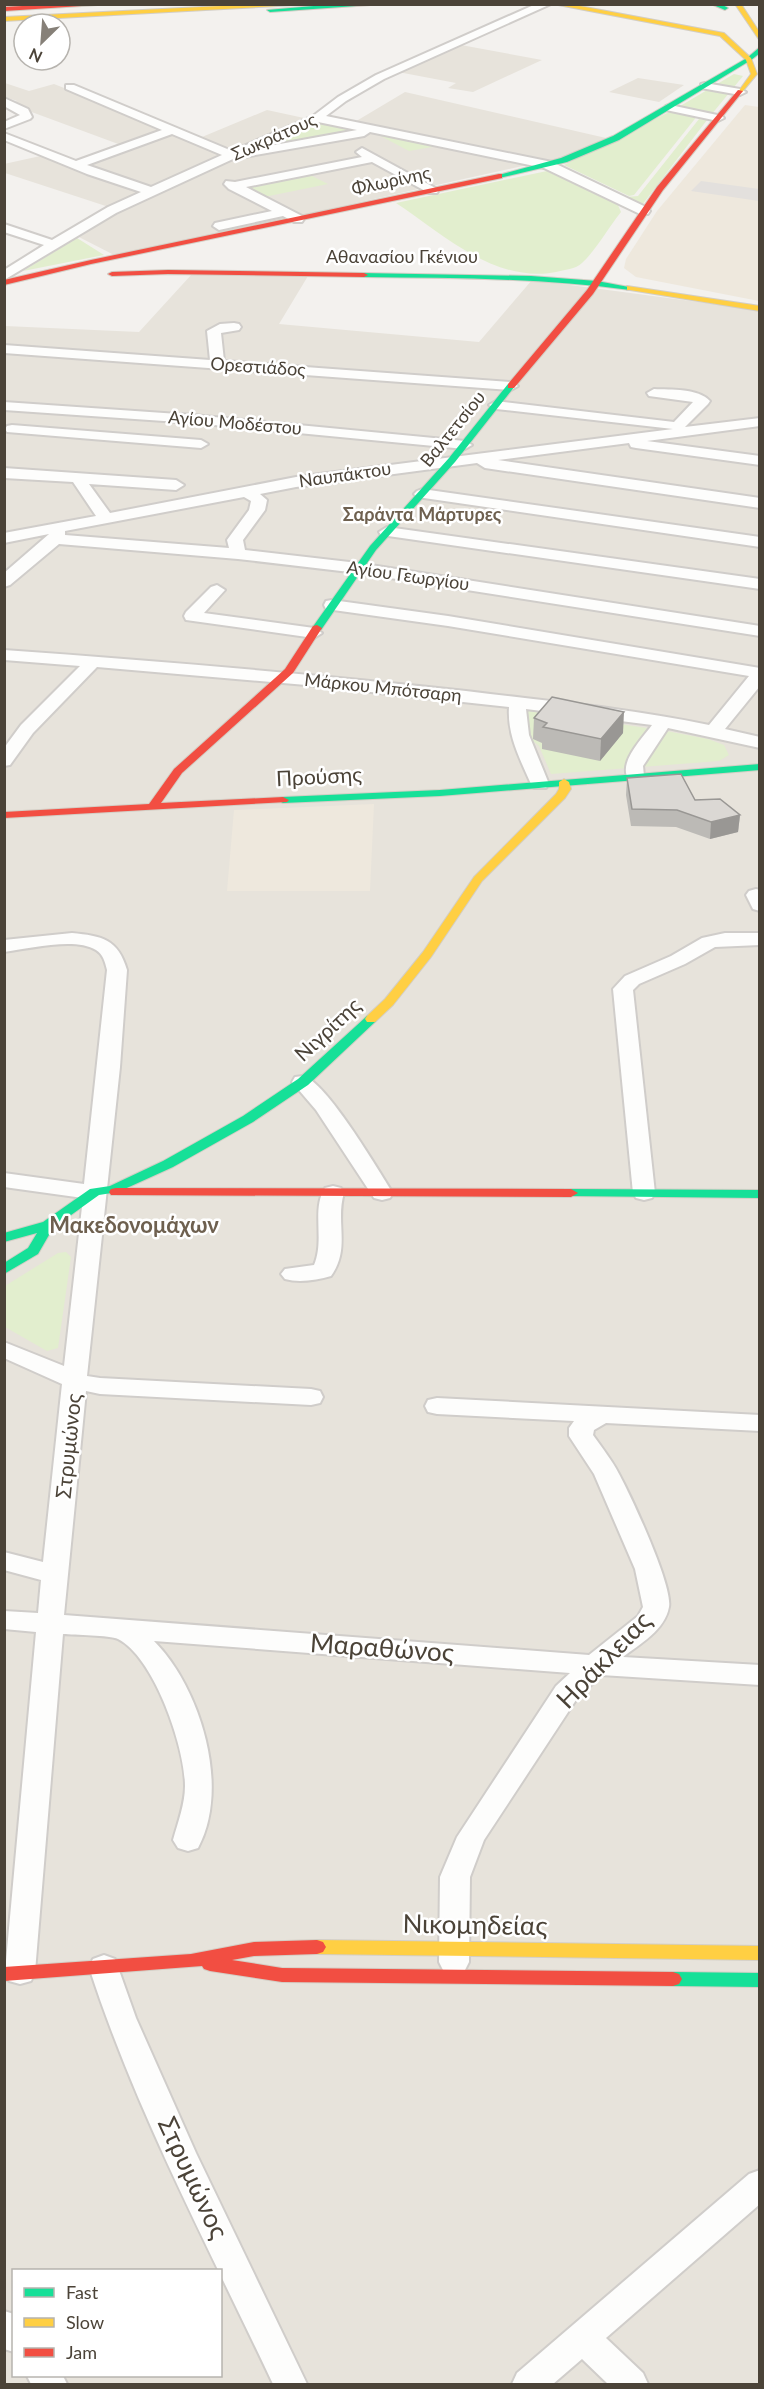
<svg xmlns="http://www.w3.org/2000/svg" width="764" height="2389" viewBox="0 0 764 2389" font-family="Lato,sans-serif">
  <rect width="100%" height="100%" fill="#f3f1ee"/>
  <g fill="#e7e3db" fill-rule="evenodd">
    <polygon points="461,45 542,60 473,92 448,88 456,83 398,72"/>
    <polygon points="638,78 684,85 659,102 609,92"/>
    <polygon points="5,83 29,91 54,84 125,112 190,142 267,110 304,118 217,156 232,160 373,132 450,143 353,123 405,92 606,138 563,157 116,256 77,236 121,211 5,173 4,164 45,155 75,167 129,148 10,104 17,101 5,97"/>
    <path d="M192 274 308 276 279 324 479 342 532 280 759 310V2384H5L4 356 14 347 5 346V326L139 332ZM14 2270H220V2376H14Z"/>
  </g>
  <g fill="#eee8dd">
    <polygon points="745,105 759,107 759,301 636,277 624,268 626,259 657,211"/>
    <polygon points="374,804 370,891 227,891 234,810"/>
  </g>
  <g fill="#e2eece">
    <polygon points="734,74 743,76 711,115 677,108"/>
    <polygon points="673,110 698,115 634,195 629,196 564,165"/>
    <polygon points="699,119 707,120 642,205 626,197 638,196"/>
    <polygon points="318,123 356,130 262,148"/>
    <polygon points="373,132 438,146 409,151"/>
    <path d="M547 171 618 205 621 212C608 228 597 249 582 263 576 269 564 270 556 272 495 284 443 234 396 203Z"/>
    <polygon points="306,173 328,184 264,197 245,187"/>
    <polygon points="77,238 104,255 23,271"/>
    <polygon points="521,710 661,730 708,739 724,745 729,755 719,761 551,774 539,746 528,737"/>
    <polygon points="66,1252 71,1257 58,1348 47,1351 5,1327 5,1286 58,1253"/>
  </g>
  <polygon fill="#e3e0dd" points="701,181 759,189 759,201 691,191"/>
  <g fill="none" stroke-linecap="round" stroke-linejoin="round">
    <g stroke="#d0cdca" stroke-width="4">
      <g id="street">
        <path d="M536 4H551L384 79 346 101 326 116 552 162 648 208 650 211 648 214H640L544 168 370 132 364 136 233 159 116 213 4 280V270L44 245 4 232V224L52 240 108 207 141 192 87 174 4 140V133L76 161 162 130 66 89V85H74L232 151 313 116 338 97 376 75ZM318 122 357 130 258 148ZM172 134 222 155 151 187 87 165Z"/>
        <polygon points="705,83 740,89 746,92 740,95 701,88 701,84"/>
        <polygon points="4,98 28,109 32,117 30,119 4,129 4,122 20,115 4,106"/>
        <polygon points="670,105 722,116 724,118 718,121 666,110 666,106"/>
        <polygon points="362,148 439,190 437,193 429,193 372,162 246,187 302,216 304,219 302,222 294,222 283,216 219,230 213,226 215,223 272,211 229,189 224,184 226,181 235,182 362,157 356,152"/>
        <polygon points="234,323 239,324 241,327 239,330 221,333 224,361 511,382 518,386 511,390 4,353 4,345 210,360 207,331 220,324"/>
        <path d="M654 389C671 390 698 388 710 401L708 404 685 427 760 418V426L647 441 760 456V465L636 448 631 447 629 443 498 460 760 498V508L485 468 477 463 296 487 260 494 267 500 265 510 243 540 245 550 358 563 760 626V636L358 573 238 559 59 544 10 585 4 587V573L49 534 4 543V533L96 516 73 482 4 478V468L176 480 184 485 176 490 89 484 110 513 296 477 673 429 496 409 489 405 496 401 674 422 693 402 649 396 647 393ZM244 497 251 501 249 510 227 540 229 548 65 535V531Z"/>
        <polygon points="4,402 193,415 465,441 472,445 465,449 193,423 4,410"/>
        <polygon points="12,425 201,440 208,444 201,448 7,432 5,429 7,426"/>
        <polygon points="422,489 760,537 760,547 417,497 414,494 417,491"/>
        <polygon points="387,527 760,579 760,589 381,535 379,532"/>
        <polygon points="217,585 225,590 204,613 314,628 322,633 314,638 186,620 184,616 186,612 211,587"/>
        <path d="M332 600 448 616 760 668V686L725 729 760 737V748L668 728 643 766 644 776 641 780H629C617 763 642 739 652 725L526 709 529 735 549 784 546 788H534L531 784C520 759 507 735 509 707L306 685 97 667 33 733 10 765 4 766V748L21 725 80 666 4 660V650C158 661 313 674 466 691 547 701 629 708 709 725L749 676 448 626 326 609 324 605 326 601Z"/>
        <polygon points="756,889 760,890 760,911 753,909 746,895 749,891"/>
        <path d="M72 933C102 936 118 939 127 970L120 1067 87 1376 100 1378 311 1389 320 1391 323 1397 320 1403 311 1405 100 1394 86 1391 64 1615 589 1655 638 1616 643 1607 635 1569 594 1474 569 1436V1428L574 1421 437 1414 428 1412 425 1406 428 1400 437 1398 760 1415V1431L606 1423 594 1430 593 1435C602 1448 612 1460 619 1474 631 1496 673 1586 669 1607 665 1630 640 1644 623 1657L760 1665V1685L601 1675 576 1700 484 1840 470 1877 469 1962 465 1970 454 1974 443 1970 439 1962 440 1877 457 1837 556 1686 570 1673 154 1641C200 1687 231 1787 198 1848L188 1851 178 1848 173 1840C178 1822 185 1804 185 1786 185 1747 154 1657 118 1639 110 1635 74 1635 63 1634L35 1972 31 1981 20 1984 9 1981 5 1972 36 1632 4 1629V1611L38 1613 41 1580 4 1570V1552L43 1562 62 1384 4 1358V1342L64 1366 83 1198 4 1187V1173L84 1184 107 970C105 962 103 954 96 950 75 937 28 949 4 952V940Z"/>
        <polygon points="725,933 760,933 760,945 715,947 685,964 639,984 633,990 655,1193 652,1198 644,1200 636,1198 633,1193 613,989 625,976 671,956 702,938"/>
        <path d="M303 1076C326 1081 378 1170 393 1193L390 1198 382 1200 374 1198 316 1110 292 1082 295 1077Z"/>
        <path d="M333 1186 341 1188 344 1193C335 1222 351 1248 331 1276 317 1280 299 1283 285 1279L281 1274 285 1269 314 1265C325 1240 311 1209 325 1188Z"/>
        <path d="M104 1955 115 1959 136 2018 196 2153 307 2384H273C209 2248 136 2112 89 1967L93 1959Z"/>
        <polygon points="760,2170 760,2204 606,2338 643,2373 648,2384 608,2384 582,2359 553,2384 512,2384 517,2373 749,2174"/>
        <polygon points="4,2311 14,2314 14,2352 4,2349"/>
        <polygon points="27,2376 63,2376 67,2384 31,2384"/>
      </g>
    </g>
    <g stroke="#d3cec5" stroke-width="2">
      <g id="fast">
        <polygon points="337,4 385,4 270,12 267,10"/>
        <polygon points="711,4 721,4 728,8 725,10"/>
        <polygon points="760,47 760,53 751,60 619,140 567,162 499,178 495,176 561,158 613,136 747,58"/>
        <path d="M361 273 531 276 597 281 634 288 630 290C542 278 453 278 364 277L360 275Z"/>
        <polygon points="508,384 515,386 455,462 376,550 321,630 313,630 312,628 370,546 449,458"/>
        <polygon points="760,764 760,770 440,796 283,803 277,800 283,797 440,790"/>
        <polygon points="371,1015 377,1019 375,1022 308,1085 253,1122 173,1167 118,1192 99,1195 53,1228 38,1254 4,1274 4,1263 28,1248 37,1233 4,1242 4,1233 43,1222 90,1189 110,1186 163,1161 243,1116 298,1079 367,1016"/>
        <polygon points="571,1189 760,1190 760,1198 566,1196 564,1193"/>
        <polygon points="673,1972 760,1973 760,1987 673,1986 667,1984 664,1979 667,1974"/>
      </g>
    </g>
    <g stroke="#d3cec5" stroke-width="2">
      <g id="slow">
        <polygon points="263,4 315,4 4,21 4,17"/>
        <polygon points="553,4 569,4 724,33 751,58 757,74 742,92 738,92 751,74 746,60 720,36"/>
        <polygon points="735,4 741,4 760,33 760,41"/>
        <polygon points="627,286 760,306 760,311 630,290 627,290"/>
        <polygon points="564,779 569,782 571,789 565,798 482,881 431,957 393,1005 375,1022 367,1022 365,1019 367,1016 385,999 423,952 474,877 556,794 559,789 559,782"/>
        <polygon points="317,1940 760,1946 760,1960 317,1954 311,1952 308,1947 311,1942"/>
      </g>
    </g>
    <g stroke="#d3cec5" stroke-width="2">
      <g id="jam">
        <polygon points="59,4 113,4 4,11 4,7"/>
        <polygon points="738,90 743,91 663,190 593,294 514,388 508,388 508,384 587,290 657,187"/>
        <polygon points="499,174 502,174 502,178 91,264 4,285 4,280 91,260"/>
        <polygon points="168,270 364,273 368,275 364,277 168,274 112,276 108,274 112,272"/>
        <polygon points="317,625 322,628 293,673 182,773 161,803 283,797 289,800 287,802 4,818 4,812 149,804 174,769 285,669 313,626"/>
        <polygon points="116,1188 571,1189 578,1193 571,1197 111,1195 109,1192 111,1189"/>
        <polygon points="317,1940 323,1942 326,1947 323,1952 317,1954 254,1956 232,1960 282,1968 673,1972 679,1974 682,1979 679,1984 673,1986 282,1982 210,1971 204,1969 202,1966 4,1981 4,1967 191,1954 254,1942"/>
      </g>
    </g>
    <use href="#street" fill="#fdfdfc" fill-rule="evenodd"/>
    <use href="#fast" fill="#16e098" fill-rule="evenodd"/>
    <use href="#slow" fill="#ffcf43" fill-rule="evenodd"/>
    <use href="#jam" fill="#f24e42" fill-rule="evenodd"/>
  </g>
  <g fill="#bcbab6">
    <polygon points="534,718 623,733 600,761 542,749 542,743 533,739"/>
    <polygon points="627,778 740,815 738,832 710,839 676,827 631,826 626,795"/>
  </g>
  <g fill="#999794">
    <polygon points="624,712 623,733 600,761 601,739"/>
    <polygon points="740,815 738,832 710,839 711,822"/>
  </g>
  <g fill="#dbd8d4" stroke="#999794" stroke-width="1.5">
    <polygon points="552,697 624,712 601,739 543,727 547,723 534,718"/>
    <polygon points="681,774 695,800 720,799 740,815 711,822 677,810 632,809 627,778"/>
  </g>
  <g text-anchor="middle" stroke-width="5" stroke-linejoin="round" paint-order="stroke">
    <g font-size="18" fill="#4b4338" stroke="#fff">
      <text transform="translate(274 137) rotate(-24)" y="6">Σωκράτους</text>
      <text transform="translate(391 181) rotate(-12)" y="6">Φλωρίνης</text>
      <text x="402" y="263">Αθανασίου Γκένιου</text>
      <text transform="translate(258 367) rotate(4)" y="6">Ορεστιάδος</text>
      <text transform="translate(235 423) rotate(5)" y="6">Αγίου Μοδέστου</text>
      <text transform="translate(453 429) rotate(-51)" y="6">Βαλτετσίου</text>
      <text transform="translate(345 475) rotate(-8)" y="6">Ναυπάκτου</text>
      <text transform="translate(408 576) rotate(8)" y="6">Αγίου Γεωργίου</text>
      <text transform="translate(383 688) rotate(6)" y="6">Μάρκου Μπότσαρη</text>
    </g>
    <g font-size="18" font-weight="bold" fill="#6e604f" stroke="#fff">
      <text x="422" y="521">Σαράντα Μάρτυρες</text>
    </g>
    <g font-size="21" fill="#4b4338" stroke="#fff">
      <text transform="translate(319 777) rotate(-3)" y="7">Προύσης</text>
      <text transform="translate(328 1030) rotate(-43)" y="7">Νιγρίτης</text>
      <text transform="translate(69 1446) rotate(-84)" y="7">Στρυμώνος</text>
    </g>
    <g font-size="22" font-weight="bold" fill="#6e604f" stroke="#fff">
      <text x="134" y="1233">Μακεδονομάχων</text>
    </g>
    <g font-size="26" fill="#4b4338" stroke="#fff">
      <text transform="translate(382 1648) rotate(4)" y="9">Μαραθώνος</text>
      <text transform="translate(604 1660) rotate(-46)" y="9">Ηράκλειας</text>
      <text transform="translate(475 1925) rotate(1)" y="9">Νικομηδείας</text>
      <text transform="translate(193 2178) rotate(65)" y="9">Στρυμώνος</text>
    </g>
  </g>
  <rect width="764" height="2389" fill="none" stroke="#4b4338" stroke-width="12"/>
  <rect x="12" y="2269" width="210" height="108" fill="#ffffff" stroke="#b7b4af" stroke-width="1.5"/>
  <rect x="24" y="2288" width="30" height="9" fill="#16e098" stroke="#b7b4af" stroke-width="1.5"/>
  <text x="66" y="2299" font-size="18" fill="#4b4338">Fast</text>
  <rect x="24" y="2318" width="30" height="9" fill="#ffcf43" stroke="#b7b4af" stroke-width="1.5"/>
  <text x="66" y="2329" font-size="18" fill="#4b4338">Slow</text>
  <rect x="24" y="2348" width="30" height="9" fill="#f24e42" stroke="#b7b4af" stroke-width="1.5"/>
  <text x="66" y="2359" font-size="18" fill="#4b4338">Jam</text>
  <g transform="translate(42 42) rotate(205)"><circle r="28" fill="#ffffff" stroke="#b7b4af" stroke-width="1.5"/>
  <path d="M0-4.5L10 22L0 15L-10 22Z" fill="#868078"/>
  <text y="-9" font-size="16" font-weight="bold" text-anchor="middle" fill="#4b4338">N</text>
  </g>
</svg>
